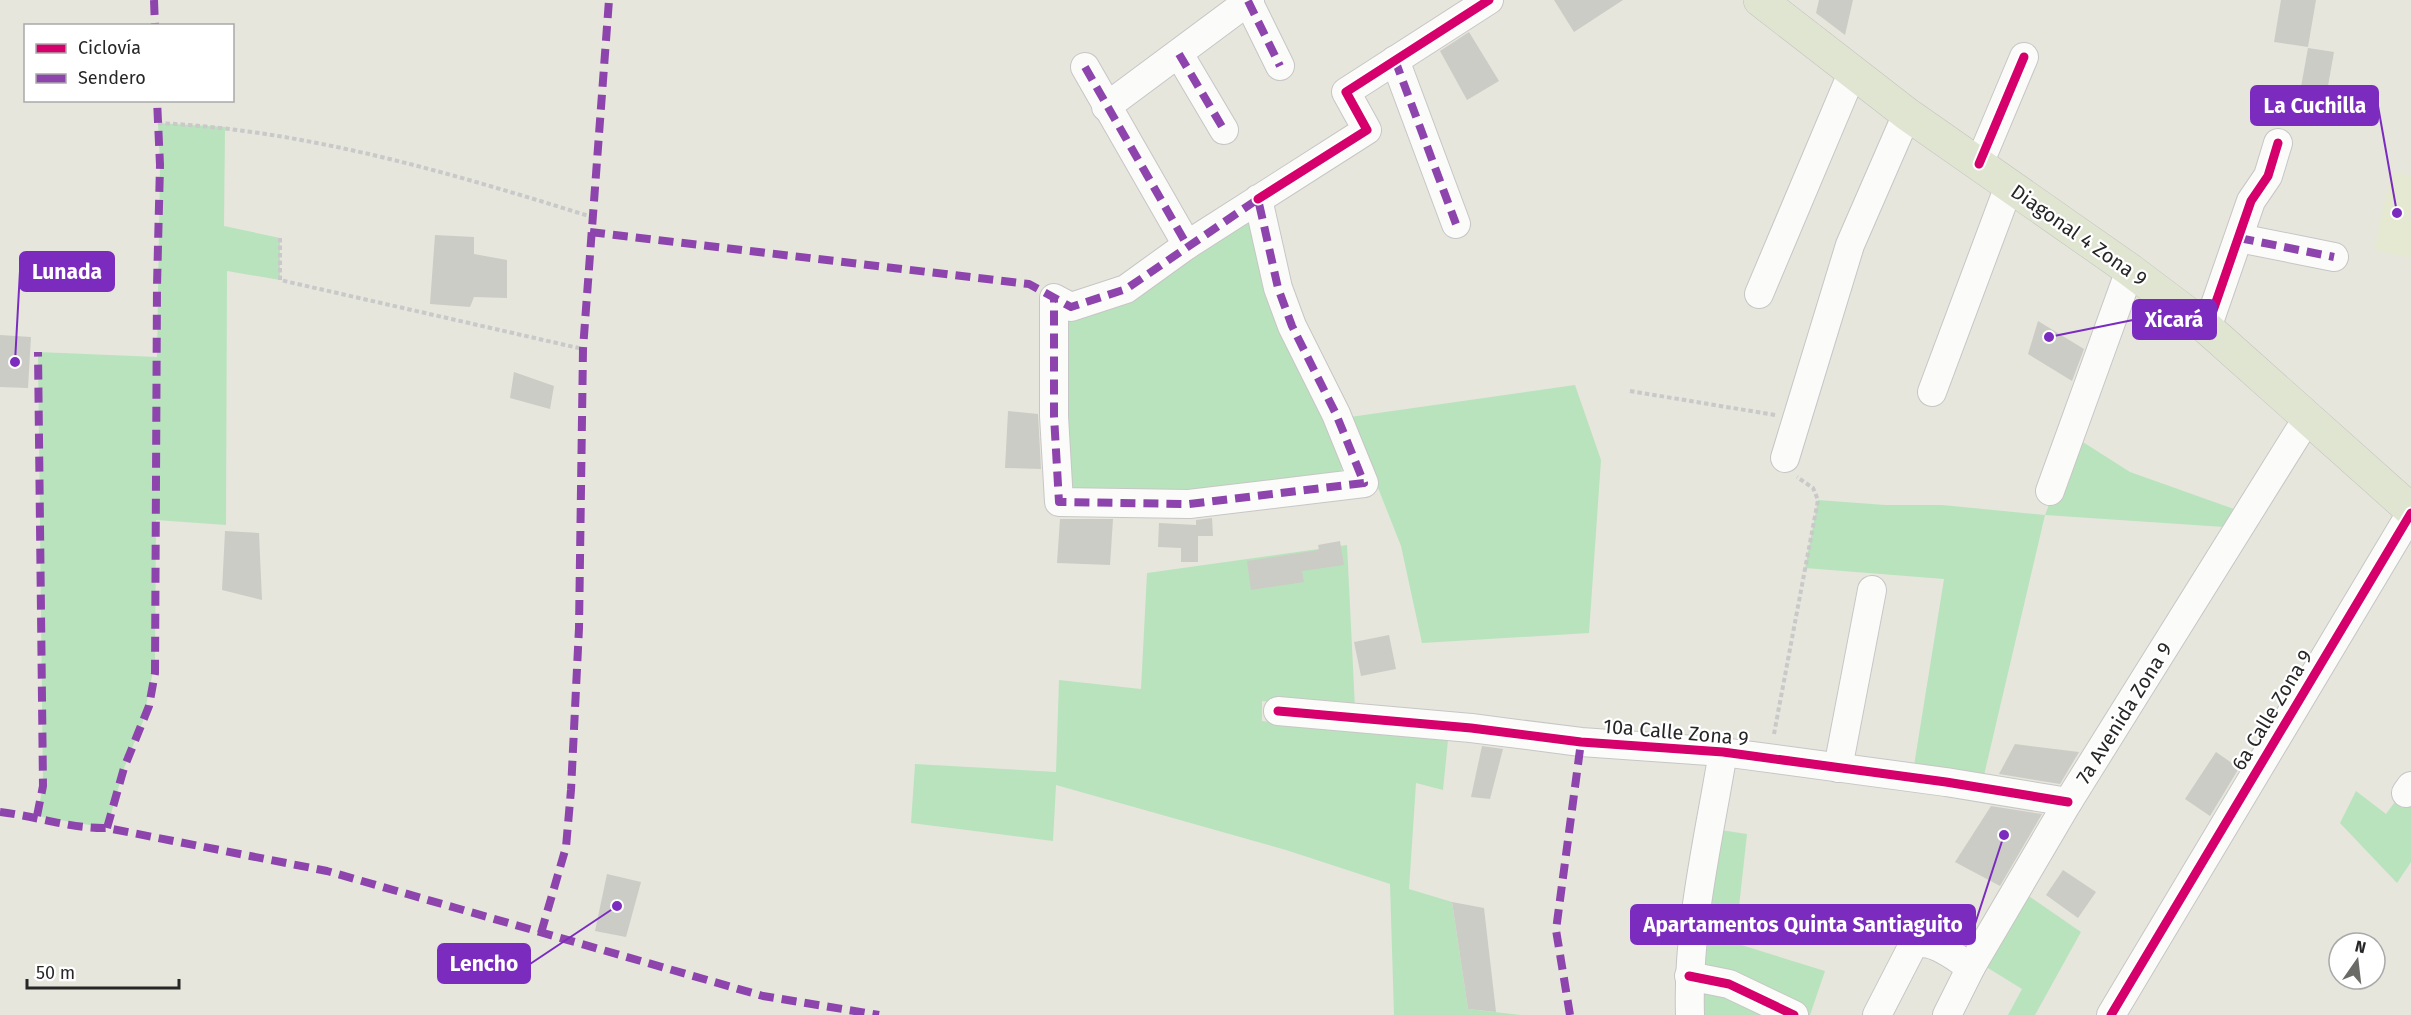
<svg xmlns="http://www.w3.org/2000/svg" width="2411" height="1015" viewBox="0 0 2411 1015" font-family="'Fira Sans',sans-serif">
  <rect width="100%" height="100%" fill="#e6e6dd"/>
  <polygon fill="#e5e9d1" points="2391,172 2411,176 2411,258 2374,250"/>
  <g fill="#b9e3bd">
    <polygon points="158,123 225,127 224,226 280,238 280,280 227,271 226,525 156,520 155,661 143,721 124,768 107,828 37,816 43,786 38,352 157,357 160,165"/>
    <polygon points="1253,210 1345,456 1339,479 1259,491 1064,494 1062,313"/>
    <polygon points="1575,385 1601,460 1589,633 1422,643 1401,546 1350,417"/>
    <polygon points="2075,437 2130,472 2248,514 2239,528 2045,515 1981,788 1912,778 1944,579 1805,568 1818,500 1885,505 1942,505 2045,515"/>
    <polygon points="1347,545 1355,708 1262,701 1262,721 1448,740 1443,790 1416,783 1409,889 1452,902 1468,1009 1521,1015 1394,1015 1390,884 1286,850 1056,785 1053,841 911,823 915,764 1056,772 1059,680 1141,689 1147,573"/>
    <polygon points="2356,791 2386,814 2400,795 2411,802 2411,862 2397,883 2340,823"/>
    <polygon points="1714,829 1747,834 1735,943 1825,971 1810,1015 1800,1015 1692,973"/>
    <polygon points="2017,888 2081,932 2035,1015 2008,1015 2022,989 1975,960"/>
    <polygon points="1694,981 1784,1015 1696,1015"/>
  </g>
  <g fill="#ccccc6">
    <polygon points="1554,0 1623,0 1574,32"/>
    <polygon points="1819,0 1853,0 1845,35 1816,13"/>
    <polygon points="2281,0 2316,0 2308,47 2274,42"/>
    <polygon points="1469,32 1499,81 1467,100 1440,51"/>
    <polygon points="2308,48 2334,52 2323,114 2297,109"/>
    <polygon points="435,235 474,237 474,254 507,260 507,298 474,297 470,307 430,304"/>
    <polygon points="2038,321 2084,349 2072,381 2028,354"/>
    <polygon points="0,335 31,337 28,388 0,387"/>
    <polygon points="514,372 554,386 550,409 510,398"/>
    <polygon points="1008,411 1038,414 1041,469 1005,468"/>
    <polygon points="1212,518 1213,536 1198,536 1198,562 1181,562 1181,548 1158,547 1159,523 1196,525 1196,520"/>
    <polygon points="1060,519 1113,519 1110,565 1057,563"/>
    <polygon points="225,531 259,533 262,600 222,590"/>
    <polygon points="1340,541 1344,565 1302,571 1304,582 1251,590 1247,561 1319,550 1318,545"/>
    <polygon points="1389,635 1396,669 1361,676 1354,642"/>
    <polygon points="2015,744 2079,752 2060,784 1999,774"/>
    <polygon points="1482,746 1503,749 1490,799 1471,797"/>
    <polygon points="2216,752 2239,768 2210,816 2185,799"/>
    <polygon points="1991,806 2042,814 2000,886 1955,862"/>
    <polygon points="2063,870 2096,892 2078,918 2046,895"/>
    <polygon points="607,874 641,882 626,937 595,931"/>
    <polygon points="1452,902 1484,908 1496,1012 1468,1009"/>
  </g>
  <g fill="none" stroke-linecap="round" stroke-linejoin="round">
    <g stroke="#c7c6c6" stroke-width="30">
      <g id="minor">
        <polyline points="1248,1 1280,66"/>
        <polyline points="1179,54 1224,130"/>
        <polyline points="1395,60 1456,224"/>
        <polyline points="1085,67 1187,245"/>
        <polyline points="1106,107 1250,0"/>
        <polyline points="1979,164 2024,57"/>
        <polyline points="1258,199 1278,288 1292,326 1336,414 1364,483 1189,504 1059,502 1054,416 1054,298 1071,307 1126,289 1187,245 1367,130 1346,92 1489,0"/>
        <polyline points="2239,238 2334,257"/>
        <polyline points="1759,294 1853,71"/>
        <polyline points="2207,328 2251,201 2268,176 2278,143"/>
        <polyline points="1932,392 2009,186"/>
        <polyline points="1785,458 1850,245 1907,114"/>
        <polyline points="2050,491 2130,270"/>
        <polyline points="1278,711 1471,728 1581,742 1723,752 1946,782 2068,802"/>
        <polyline points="1838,768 1872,590"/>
        <polyline points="2406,793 2411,786"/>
        <polyline points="1689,976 1729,984 1794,1015"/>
        <path d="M1690 1015C1687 927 1709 838 1723 752"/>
        <path d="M1877 1015 1912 947C1929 934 1955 958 1971 967"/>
        <polyline points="1947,1015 1971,967 2068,802 2308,417"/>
        <polyline points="2111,1015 2411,513"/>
      </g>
    </g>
    <g stroke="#c3c3c0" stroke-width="34">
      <polyline id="major" points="1760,0 1907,114 2130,270 2207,328 2411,510"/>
    </g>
    <g stroke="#c9c9c9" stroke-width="4" stroke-dasharray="4.5 3" stroke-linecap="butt">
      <path d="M158 123C306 130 451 173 592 217"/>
      <polyline points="280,238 280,280 583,349"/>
      <polyline points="1630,391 1775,415"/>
      <polyline points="1774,734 1818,500 1813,488 1797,477"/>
    </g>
    <use href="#minor" stroke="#fbfbfa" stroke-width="28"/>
    <use href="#major" stroke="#e0e5d2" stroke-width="33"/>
    <g stroke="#8e44ad" stroke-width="8" stroke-dasharray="15 8" stroke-linecap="butt">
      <polyline points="154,0 155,26"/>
      <polyline points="1248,1 1280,66"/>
      <polyline points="1179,54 1224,130"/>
      <polyline points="1395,60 1456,224"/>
      <polyline points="1085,67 1187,245"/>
      <polyline points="590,232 1029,284 1071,307 1126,289 1258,199 1278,288 1292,326 1336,414 1364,483 1189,504 1059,502 1054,416 1054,298"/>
      <polyline points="2239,238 2334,257"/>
      <path d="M0 812C36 816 71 829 107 828L327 871 763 996 879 1015"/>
      <polyline points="37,816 43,786 38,352"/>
      <polyline points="107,828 124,768 149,706 155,673 157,286 160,165 157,100"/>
      <polyline points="541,933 566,847 571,790 579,628 583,349 609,0"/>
      <polyline points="1570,1015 1556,930 1581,742"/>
    </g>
    <g stroke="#fff" stroke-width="13">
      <g id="cycleway">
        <polyline points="1979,164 2024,57"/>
        <polyline points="1258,199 1367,130 1346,92 1489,0"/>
        <polyline points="2207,328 2251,201 2268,176 2278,143"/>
        <polyline points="1278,711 1471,728 1581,742 1723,752 1946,782 2068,802"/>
        <polyline points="1689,976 1729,984 1794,1015"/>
        <polyline points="2111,1015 2411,513"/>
      </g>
    </g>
    <use href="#cycleway" stroke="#d6006c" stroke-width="9"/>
  </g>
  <g text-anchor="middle" stroke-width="4.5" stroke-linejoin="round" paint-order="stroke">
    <g font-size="20" fill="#272727" stroke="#fff">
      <text transform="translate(2079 235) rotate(35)" y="7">Diagonal 4 Zona 9</text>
      <text transform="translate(2272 710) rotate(-59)" y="7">6a Calle Zona 9</text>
      <text transform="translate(2124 713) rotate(-58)" y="7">7a Avenida Zona 9</text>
      <text transform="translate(1676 732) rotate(5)" y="7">10a Calle Zona 9</text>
    </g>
  </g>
  <path fill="none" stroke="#7b2cbf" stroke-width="2" d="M2397 213L2378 106M15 362L20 271M2049 337L2133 320M2004 835L1975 924M617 906L530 964"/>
  <g fill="#7b2cbf" stroke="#fff" stroke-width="2">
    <circle cx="2397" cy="213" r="6"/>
    <circle cx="15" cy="362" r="6"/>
    <circle cx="2049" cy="337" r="6"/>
    <circle cx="2004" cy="835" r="6"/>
    <circle cx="617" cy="906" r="6"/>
  </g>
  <g fill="#7b2cbf" stroke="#7b2cbf" stroke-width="2">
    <rect x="2251" y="86" width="127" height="39" rx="6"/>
    <rect x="20" y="252" width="94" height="39" rx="6"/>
    <rect x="2133" y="300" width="83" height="39" rx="6"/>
    <rect x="1631" y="905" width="344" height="39" rx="6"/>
    <rect x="438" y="944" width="92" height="39" rx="6"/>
  </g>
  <g font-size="21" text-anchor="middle" font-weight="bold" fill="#fff">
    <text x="2315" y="113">La Cuchilla</text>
    <text x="67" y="279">Lunada</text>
    <text x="2174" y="327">Xicará</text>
    <text x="1803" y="932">Apartamentos Quinta Santiaguito</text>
    <text x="484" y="971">Lencho</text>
  </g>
  <rect x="24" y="24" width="210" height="78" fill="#ffffff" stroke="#a9a9a9" stroke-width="1.5"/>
  <rect x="36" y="44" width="30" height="9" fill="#d6006c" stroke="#a9a9a9" stroke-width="1.5"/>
  <text x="78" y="54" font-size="18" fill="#272727">Ciclovía</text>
  <rect x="36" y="74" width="30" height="9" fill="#8e44ad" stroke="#a9a9a9" stroke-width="1.5"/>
  <text x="78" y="84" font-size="18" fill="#272727">Sendero</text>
  <g transform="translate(2357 961) rotate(14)"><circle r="28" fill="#ffffff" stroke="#a9a9a9" stroke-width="1.5"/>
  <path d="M0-4.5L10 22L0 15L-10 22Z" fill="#6a6a67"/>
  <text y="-9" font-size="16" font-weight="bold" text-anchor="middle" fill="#272727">N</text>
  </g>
  <path d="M27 979v9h152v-9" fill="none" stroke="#272727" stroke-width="3"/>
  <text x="36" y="979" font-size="18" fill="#272727" stroke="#ffffff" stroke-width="4.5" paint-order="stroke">50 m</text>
</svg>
